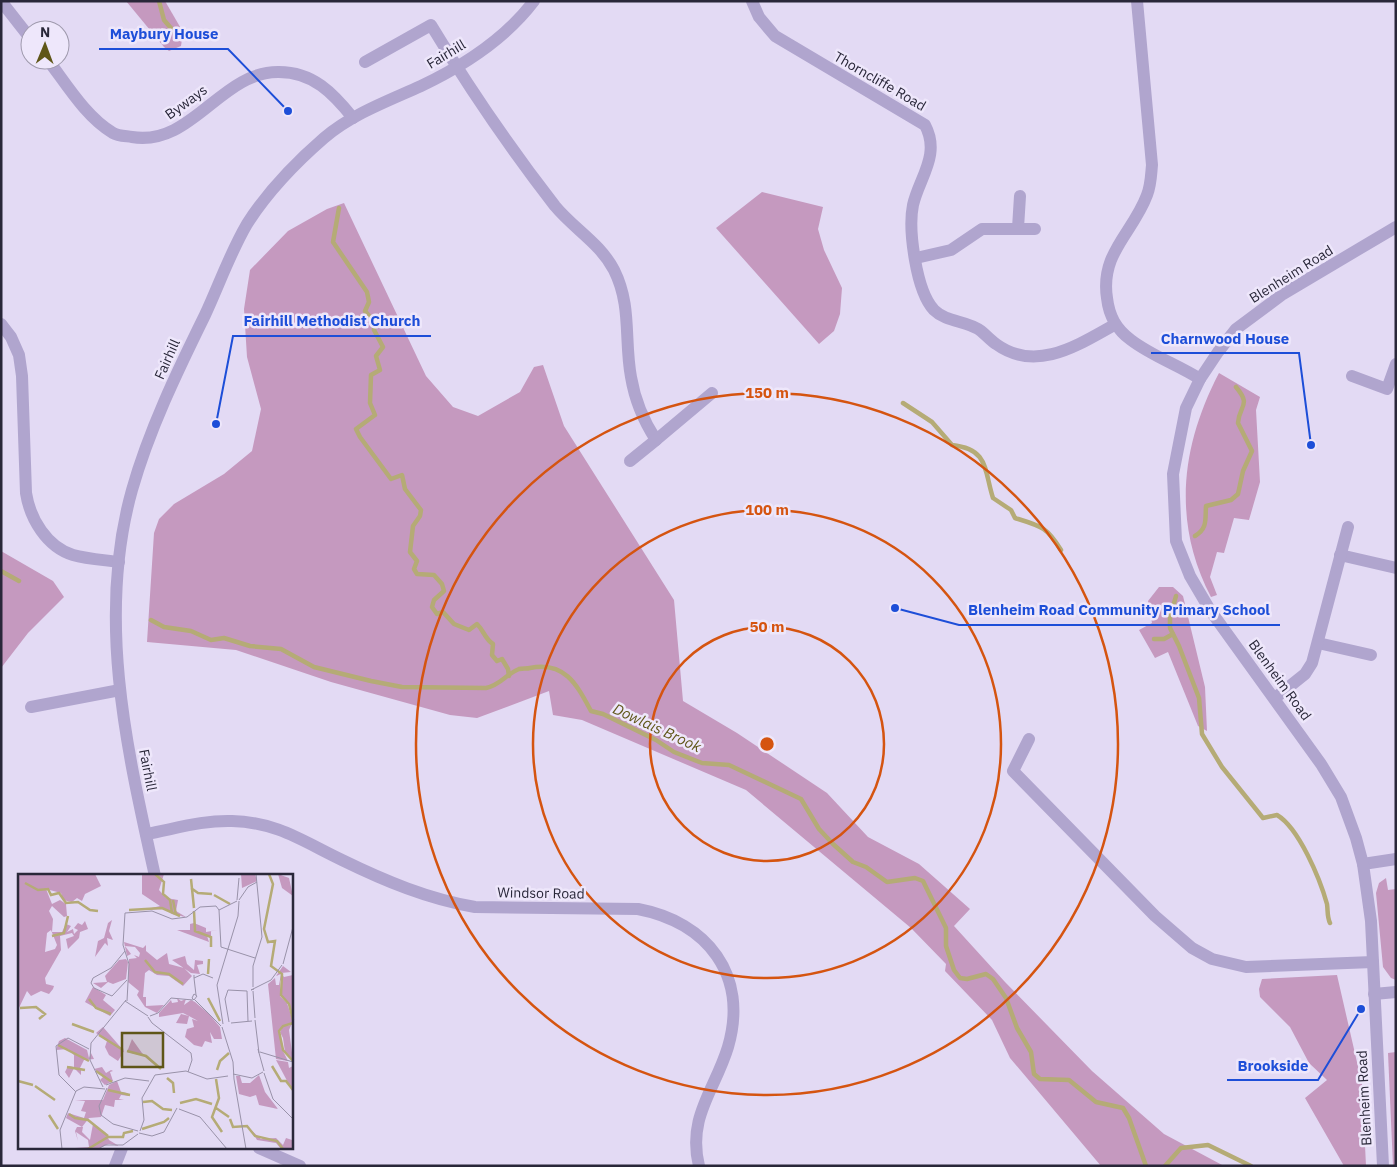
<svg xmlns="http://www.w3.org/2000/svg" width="1397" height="1167" viewBox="0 0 1397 1167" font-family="'IBM Plex Sans',sans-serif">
  <rect width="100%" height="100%" fill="#e3daf4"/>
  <g fill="#c599bf">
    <polygon points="126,1 165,1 183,32 181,46 169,51 164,47"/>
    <polygon points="762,192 823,207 818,229 824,250 842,288 840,314 834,331 819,344 716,228"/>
    <polygon points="344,203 426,376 453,407 478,416 520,392 534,367 543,365 564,426 674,600 683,701 737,733 827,793 868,837 919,864 970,909 954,926 1005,982 1092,1071 1164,1134 1224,1166 1101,1166 1010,1058 992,1020 945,971 946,964 911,928 746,790 582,720 553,715 549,691 477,718 450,715 331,682 236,650 147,642 154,533 159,519 174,504 224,474 252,451 261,409 247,357 244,309 250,270 288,231 327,209"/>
    <path d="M1219 373 1260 397 1256 410 1260 482 1249 520 1234 518 1224 553 1217 552 1210 577 1217 595 1211 597C1172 522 1181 446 1219 373Z"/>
    <polygon points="1,551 53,581 64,597 28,633 1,668"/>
    <polygon points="1159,587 1173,587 1183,596 1205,687 1207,731 1198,726 1168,652 1155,658 1139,630 1152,623 1148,601"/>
    <polygon points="1386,878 1388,890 1396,889 1396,980 1391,978 1383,967 1376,893 1379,883"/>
    <polygon points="1337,975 1362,1084 1366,1166 1344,1166 1305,1098 1327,1080 1309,1063 1290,1027 1260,997 1259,989 1262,979"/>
    <polygon points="1396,1052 1396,1166 1393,1166 1388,1053"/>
  </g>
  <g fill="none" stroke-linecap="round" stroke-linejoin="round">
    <g stroke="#b5ab76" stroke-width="4.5">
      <polyline points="159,1 164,20 176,34"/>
      <path d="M339 208 333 242 367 292 369 302 365 311 374 322V330L383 347 376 356 380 370 371 375 370 403 375 415 356 429 360 437 391 479 402 475 405 489 421 510 420 516 413 526 410 552 417 561 414 569 417 574 434 575 442 584 444 591 434 600 432 607 437 614 443 612 454 624 469 630 477 624C484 631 485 639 493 644L492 655 497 661 502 659 508 669 509 676"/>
      <path d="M903 403 932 422 952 445C989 449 984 470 993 498L1011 510 1015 518C1041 526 1047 527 1061 550"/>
      <path d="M1195 536C1208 528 1205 519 1206 506L1231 500 1238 494 1243 471 1252 451 1238 423C1239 405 1252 406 1236 387"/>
      <polyline points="1,571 19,581"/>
      <path d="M1176 596 1170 617V628L1179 646 1199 698 1202 734 1222 767 1263 818 1277 815C1299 828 1320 879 1327 904 1328 911 1327 917 1330 923"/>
      <path d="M151 620 164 627 191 631 211 640 224 638 250 646 281 649 314 667 371 681 402 687 486 688C501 685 506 674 519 669 522 668 527 669 530 668 565 661 577 685 591 711L603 714 656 740 674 752 702 763 729 765 801 799 819 829 833 844 853 862 866 867 887 882 915 878 923 881 946 928V946L954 970 960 978 967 979 986 974 993 979 1006 998 1017 1028 1031 1052 1034 1074 1040 1079 1069 1080 1096 1102 1123 1108 1129 1118 1146 1166"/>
      <polyline points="1154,639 1164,639 1173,634"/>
      <polyline points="1165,1166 1181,1148 1208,1145 1251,1166"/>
    </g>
    <g stroke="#b0a5ce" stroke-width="12">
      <polyline points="1,1 30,38"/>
      <path d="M752 1 759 17 775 36 925 125C941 155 919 178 913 205 908 229 916 291 934 310 947 323 967 320 981 331 986 335 990 340 996 344 1036 373 1078 345 1114 325"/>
      <path d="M1137 1 1152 165C1151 175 1151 185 1147 195 1133 233 1100 253 1107 298 1109 316 1116 329 1131 340 1152 356 1178 365 1200 379"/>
      <path d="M48 60C67 85 86 117 113 133 118 136 126 136 132 137 192 147 221 71 279 72 313 72 333 93 353 118"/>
      <path d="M365 62 431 25C469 88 510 148 555 206 574 229 600 243 614 270 632 306 624 339 631 377 635 401 643 420 656 440L712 393"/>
      <polyline points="1018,228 1020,196"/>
      <polyline points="916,258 951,250 982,229 1035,229"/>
      <path d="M1 324 11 337 19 355 22 376 26 493C30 519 47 547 73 555 87 559 105 560 119 562"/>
      <polyline points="1352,376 1387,389 1396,364"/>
      <polyline points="630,461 656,440"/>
      <polyline points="1340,555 1396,568"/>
      <polyline points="1318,643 1371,655"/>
      <polyline points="1275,698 1305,674 1312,663 1348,527"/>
      <polyline points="31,707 120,690"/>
      <polyline points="1029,739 1013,771 1155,916 1192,948 1212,959 1246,967 1373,962"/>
      <path d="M146 834C174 829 203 820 232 821 277 822 304 842 342 860 385 881 428 899 475 907L638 909C707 922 749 975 728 1047 715 1090 687 1117 699 1166"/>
      <polyline points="1363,864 1396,859"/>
      <path d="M155 876C127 750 96 618 132 490 149 430 177 372 205 315 219 285 230 253 247 224 268 191 294 164 324 138 352 114 388 101 421 86 463 66 506 38 534 1"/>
      <polyline points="1374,994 1396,992"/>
      <polyline points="259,1148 300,1166"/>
      <polyline points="115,1166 122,1148"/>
      <polyline points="1383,1166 1371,921 1363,864 1356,838 1341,797 1321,764 1210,610 1190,576 1176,541 1173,474 1186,408 1200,379 1218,352 1236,329 1283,294 1396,227"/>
    </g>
  </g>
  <g fill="none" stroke="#d55410" stroke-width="2.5">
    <circle cx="767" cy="744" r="117"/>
    <circle cx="767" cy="744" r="234"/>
    <circle cx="767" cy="744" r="351"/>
  </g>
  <g text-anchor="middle" stroke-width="5" stroke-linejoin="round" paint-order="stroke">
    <g font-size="14" fill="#292739" stroke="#eee7fb">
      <text transform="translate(446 54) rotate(-31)" y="5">Fairhill</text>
      <text transform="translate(880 81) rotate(30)" y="5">Thorncliffe Road</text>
      <text transform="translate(186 102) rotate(-36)" y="5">Byways</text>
      <text transform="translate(1291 274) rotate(-32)" y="5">Blenheim Road</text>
      <text transform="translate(167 359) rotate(-66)" y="5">Fairhill</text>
      <text transform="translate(1280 680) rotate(54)" y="5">Blenheim Road</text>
      <text transform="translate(148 770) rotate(79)" y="5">Fairhill</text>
      <text transform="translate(541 893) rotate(1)" y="5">Windsor Road</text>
      <text transform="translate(1364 1098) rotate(-93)" y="5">Blenheim Road</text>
    </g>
    <g font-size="15" font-style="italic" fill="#5f5618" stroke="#eee7fb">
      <text transform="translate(657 728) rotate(25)" y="5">Dowlais Brook</text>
    </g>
  </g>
  <g transform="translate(18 874)">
    <rect width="275" height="275" fill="#e3daf4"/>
    <path d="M0 0H77L83 12 67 20 64 27 59 24 54 28 45 26 43 19 28 15 34 30 42 26 48 30 49 42 46 43 34 32 31 37 35 45 34 58H44L48 50 53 52 49 58 55 55 56 60 60 56 56 54 60 49 64 51 67 47 70 55 62 58 61 64 50 75 48 65 56 62 54 59 42 62 43 76 27 104 28 110 36 112 35 115 31 120 23 117 13 122 9 117 0 136ZM33 56 39 71 37 75 27 78 29 59ZM146 0 141 16 148 24 160 26 158 37 168 43 154 40 147 35 125 36 142 32 124 20V0ZM223 0H237L239 7 224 14ZM260 0 271 4 275 22 264 14ZM94 46 91 57 95 66 89 64 90 72 87 69 77 83 80 67 86 64 90 49ZM176 49 188 54V58L200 56 193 57V64L189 62 191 68 159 56H172V50ZM106 68 125 74 128 71V77L139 86 149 79 151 90 166 94 174 102 165 112 151 102 139 101 131 96 127 99 125 123H128V132L146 131 139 139 127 133 119 121 121 117 110 108 111 85 119 84 116 81 121 83 122 79 117 73 107 72 113 80 109 82ZM167 82 169 90 176 96 177 86 185 87V90L179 91 182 100 173 99 154 86ZM108 85 110 88 108 105 95 110 90 108 83 114 75 109 89 108 87 102 101 86ZM265 92 273 98 263 99 266 103 275 101V145L271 130 263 120 264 103 262 108V122L269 129 275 147 271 156 275 186 267 178 265 164 262 158 265 152 273 151H265L261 157 264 175 270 187 258 185 250 110 257 104 258 111H261L263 100 258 102ZM75 113 88 121 85 126 97 136 92 142 67 128ZM159 124 163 127 168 125 166 131 173 126 177 128 191 140 202 153 204 165H196L192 158 194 169 187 167 184 173 176 171 167 163 169 155 176 153 174 145 180 147 171 142 169 150 158 149 163 140 171 142 165 139 141 143V139L153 126 154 129 160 128ZM85 153 106 177 100 187 91 181 87 173 89 167 78 159ZM47 164 69 176 71 184 73 179 76 185 66 186 62 194 67 196H63V201L56 194 51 204 47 198 50 192 56 193V181L50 175 38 176 41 167ZM114 165 124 179 140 194 126 182 109 178ZM258 186 270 188 271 194 275 192V218ZM84 193 88 199 93 196 95 197 92 198 95 207 87 211 82 206 85 203 76 195ZM241 201 247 218 260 235 241 231 238 221 232 223 221 220 218 202H222L224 209H232ZM99 207 103 218 109 219 112 222 103 221 101 225 106 226H97L96 233 87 231 83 243 71 244 64 253 48 244 50 239 66 244 68 238 63 237 67 227 57 226H85L91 211ZM75 250 88 259 91 266 101 272 91 270 79 275 57 274 71 273 70 266 58 258 60 267 57 257 59 253H65L64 258 72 266ZM233 256 243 265 258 264 265 271 268 264 274 266 275 275H263L258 269 239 266Z" fill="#c599bf" fill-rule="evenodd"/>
    <path fill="none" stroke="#b5ab76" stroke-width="2.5" d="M137 0 146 8 145 20 152 26 154 39M251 0 255 10 246 55 250 68 257 67 253 92 264 100 263 121 271 130 275 146M173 5 176 34M7 9 20 16 30 15 33 21 41 19 48 29 60 28 72 36 80 37M173 14 180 19 194 20M196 21 212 30M155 26 158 41M111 36 144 34 162 42M176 37 177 57 193 63V73M34 62 46 59 50 42M127 86 137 98 151 100 165 110M190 100 191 85M190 124 202 147M71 125 78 134 93 140M2 134 18 133 27 140 21 145M275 149 265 152 261 157 265 176 275 187M54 150 76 158M81 161 105 176M40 171 71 187M109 177 128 182 143 195M254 192 263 207H268L275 216M49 193 67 196M199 196 202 187 211 179M78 197 94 208M149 204 155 209 156 219M198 205 201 224 194 243 204 258M0 207 15 211M17 212 37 226M90 216 112 221M125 228 134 227 145 235 154 236M162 229 178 225 194 230M198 234 211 243M51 240 57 244 70 246 90 262M31 241 40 255M212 245 215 253 229 252 237 262 259 267 265 275M124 255 146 248 151 244M70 275 90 263H105L106 259 115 257"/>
    <path fill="none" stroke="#9992a9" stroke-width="1" d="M219 26 221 4M221 26 230 13 239 8M201 36 203 73 237 84M201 36 219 27M107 77 93 94 75 104 73 109 76 114 94 122 109 106M265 90 275 53M176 101V104L185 100 195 104M176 104 178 121M199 111 220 42 221 27M199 111 205 150M235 113V92L244 63 238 0M236 115 233 116 253 106 264 91M210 116 207 125 211 148M210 116 229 117M229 117 230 147M235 117 237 144M176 120 179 122 176 126 174 124ZM177 126 203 152M107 127 130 142M109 127 111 90 105 71 107 39 134 37 154 45 169 43 182 33 198 32 201 36M132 142 140 139 153 124 175 126M130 143 134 149 173 179 174 186 170 198M237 146 241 179 240 175M213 149 234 147M204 153 215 188 216 205M242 178 275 188M241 179 246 197M246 199 255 225 275 245M215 200 234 204 245 198M216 205 228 275M88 211 107 204 131 207M85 213 72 186 73 169 108 126M89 214 81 232 83 241 95 250 120 257M58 218 41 201 38 172 50 164 71 175M161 235 182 243 209 275M122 257 126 246 124 224 137 201 168 197 189 205 210 202M121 259 134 262 146 258 159 234M44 275 42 256 58 217 66 213 87 215M80 275 87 271H105L120 260"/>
    <path fill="#5f5618" fill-opacity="0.15" stroke="#5f5618" stroke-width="2.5" d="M104 159H145V193H104Z"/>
    <rect width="275" height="275" fill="none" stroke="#292739" stroke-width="2.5"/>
  </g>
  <circle cx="767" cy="744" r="8" fill="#d55410" stroke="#eee7fb" stroke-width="2.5"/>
  <g font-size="15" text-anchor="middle" font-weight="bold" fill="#d55410" stroke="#eee7fb" stroke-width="5" stroke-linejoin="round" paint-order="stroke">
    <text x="767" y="398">150 m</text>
    <text x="767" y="515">100 m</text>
    <text x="767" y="632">50 m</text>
  </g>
  <path fill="none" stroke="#1d4ed8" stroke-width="2" d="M288 111L228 49H99M216 424L233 336H431M1311 445L1299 353H1151M895 608L959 625H1280M1361 1009L1318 1080H1227"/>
  <g fill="#1d4ed8" stroke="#eee7fb" stroke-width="2">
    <circle cx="288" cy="111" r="5"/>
    <circle cx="216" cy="424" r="5"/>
    <circle cx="1311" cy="445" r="5"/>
    <circle cx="895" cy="608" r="5"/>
    <circle cx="1361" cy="1009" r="5"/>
  </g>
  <g font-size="15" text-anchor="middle" font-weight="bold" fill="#1d4ed8" stroke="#eee7fb" stroke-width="5" stroke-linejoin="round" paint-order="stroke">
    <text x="164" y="39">Maybury House</text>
    <text x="332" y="326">Fairhill Methodist Church</text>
    <text x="1225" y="344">Charnwood House</text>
    <text x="1119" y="615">Blenheim Road Community Primary School</text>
    <text x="1273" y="1071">Brookside</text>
  </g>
  <rect width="1397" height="1167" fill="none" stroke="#292739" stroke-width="5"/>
  <g transform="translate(45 45) rotate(1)"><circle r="24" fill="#eee7fb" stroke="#9f9aad"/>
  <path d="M0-4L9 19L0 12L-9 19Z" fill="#5f5618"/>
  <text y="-8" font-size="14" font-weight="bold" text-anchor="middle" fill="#292739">N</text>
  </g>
</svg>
